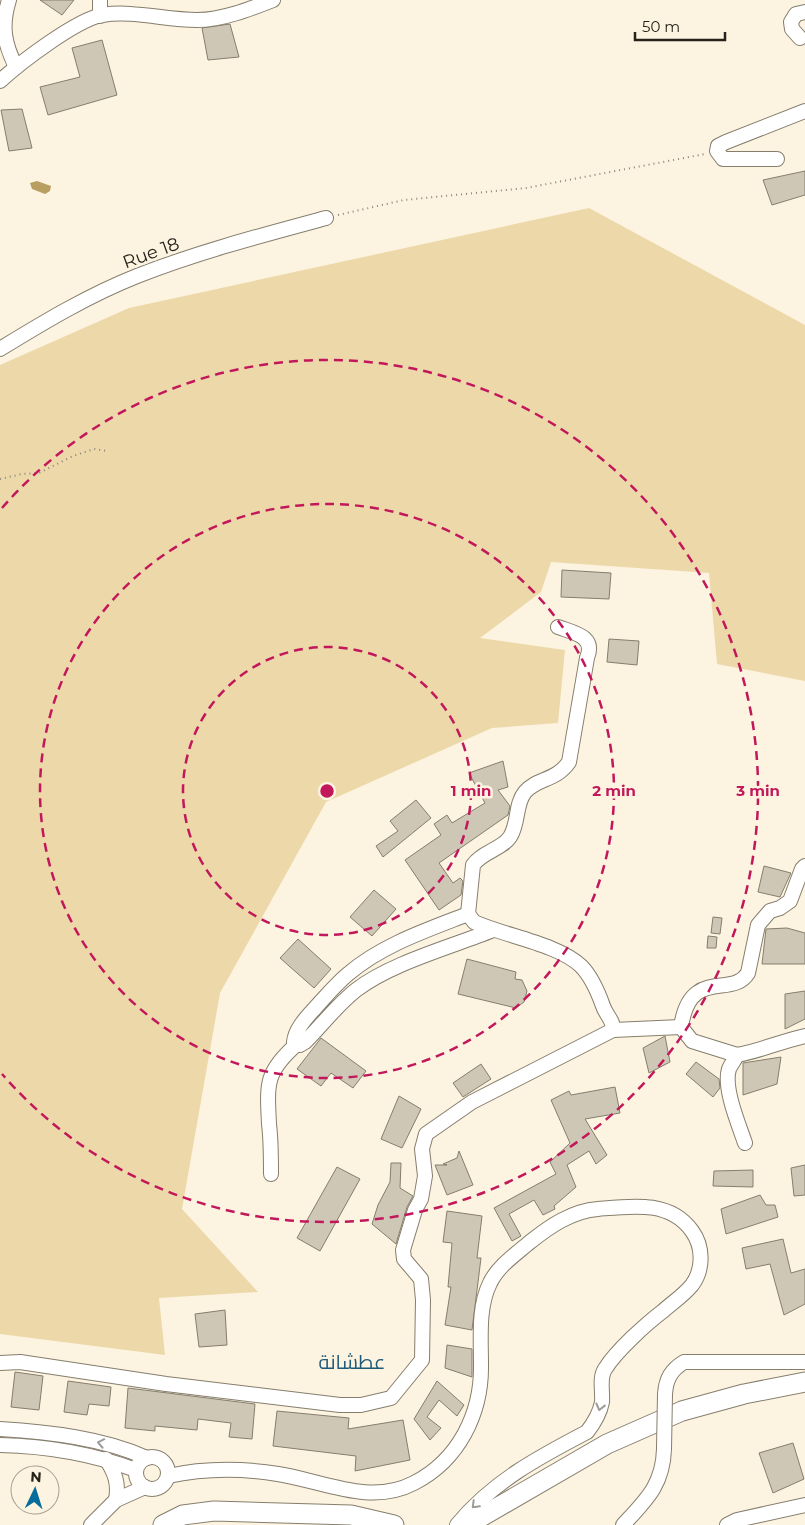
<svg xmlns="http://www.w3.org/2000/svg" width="805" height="1525" viewBox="0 0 805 1525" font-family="Montserrat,Cairo,sans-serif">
  <rect width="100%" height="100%" fill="#fcf4e0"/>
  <polygon fill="#edd8a9" points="589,208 805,325 805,681 717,664 709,573 551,562 541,592 480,638 565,650 558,723 492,728 326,802 220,993 182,1209 258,1292 159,1298 165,1355 0,1334 0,365 129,308"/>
  <polygon fill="#b99e61" points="37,181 51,186 50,191 45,194 32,189 30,183"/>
  <g fill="#cfc7b5" stroke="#867e6d">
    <polygon points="40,0 74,0 62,15"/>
    <polygon points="230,24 239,57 208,60 202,28"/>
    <polygon points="102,40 117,95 48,115 40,87 80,77 72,48"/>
    <polygon points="22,109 32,148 9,151 1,110"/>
    <polygon points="805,171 805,195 772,205 763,180"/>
    <polygon points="562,570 611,573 609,599 561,597"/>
    <polygon points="609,639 639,641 637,665 607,662"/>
    <polygon points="503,761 508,787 498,790 510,806 508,815 439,863 453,883 460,878 463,881 461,895 439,910 405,860 441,835 434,824 447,815 452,823 485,803 469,773"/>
    <polygon points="416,800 431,818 383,857 376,846 398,831 390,821"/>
    <polygon points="764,866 791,873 780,897 758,892"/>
    <polygon points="374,890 396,909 372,936 350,917"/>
    <polygon points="713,917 722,918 720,934 711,933"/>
    <polygon points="787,928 805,933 805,964 762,964 766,929"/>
    <polygon points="708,936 717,937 716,948 707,948"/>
    <polygon points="298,939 331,969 314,988 280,958"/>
    <polygon points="467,959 516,972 515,979 522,980 527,991 524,1002 516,1008 458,994"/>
    <polygon points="805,991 805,1019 785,1029 785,994"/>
    <polygon points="665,1036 670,1062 649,1073 643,1048"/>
    <polygon points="321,1038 366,1071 353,1088 331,1073 321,1086 297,1069"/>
    <polygon points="781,1057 777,1084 743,1095 743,1063"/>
    <polygon points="696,1062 719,1079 720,1088 713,1097 686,1074"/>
    <polygon points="481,1064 491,1079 463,1097 453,1083"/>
    <polygon points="615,1087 620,1113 585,1119 607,1155 596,1164 589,1151 567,1165 576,1187 554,1206 555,1209 543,1215 534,1200 509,1214 521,1236 512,1241 494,1208 556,1174 550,1162 570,1143 551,1100 569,1091 571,1095"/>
    <polygon points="399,1096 421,1109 402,1148 381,1139"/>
    <polygon points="459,1151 473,1185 447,1195 435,1165 447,1165 443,1164 457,1158"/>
    <polygon points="391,1163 401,1163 400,1188 413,1196 407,1207 396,1244 372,1224 378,1205 390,1182"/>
    <polygon points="805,1165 805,1195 794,1196 791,1168"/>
    <polygon points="337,1167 360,1179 320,1251 297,1238"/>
    <polygon points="753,1170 753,1187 713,1186 714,1171"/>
    <polygon points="760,1195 766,1205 775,1205 778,1217 726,1234 721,1209"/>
    <polygon points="447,1211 482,1216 477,1258 481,1258 472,1330 445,1325 451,1287 448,1287 452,1243 443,1242"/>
    <polygon points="783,1239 791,1273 805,1269 805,1304 784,1315 770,1264 746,1269 742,1248"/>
    <polygon points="225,1310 227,1345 199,1347 195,1314"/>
    <polygon points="447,1345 472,1349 472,1377 445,1368"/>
    <polygon points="15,1372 43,1376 39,1410 11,1407"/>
    <polygon points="68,1381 111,1387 109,1406 89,1404 87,1415 64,1412"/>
    <polygon points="437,1381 464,1405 457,1416 439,1400 427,1417 441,1428 430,1440 414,1419"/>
    <polygon points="128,1388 255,1404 252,1439 229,1437 231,1423 198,1419 197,1430 155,1426 155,1431 125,1428"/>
    <polygon points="277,1411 349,1418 348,1429 403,1420 410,1460 355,1471 356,1456 273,1446"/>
    <polygon points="793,1443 804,1479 773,1493 759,1453"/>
  </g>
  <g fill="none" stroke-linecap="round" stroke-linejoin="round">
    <g stroke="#867e6d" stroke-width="16">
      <g id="street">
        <path d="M9 0C1 26 4 43 16 67"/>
        <polyline points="100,0 100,16"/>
        <polyline points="800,38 792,29 791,22 796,14 805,12"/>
        <path d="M0 81C21 62 76 20 102 15 133 10 165 20 197 20 222 20 250 9 273 0"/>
        <polyline points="777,159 723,159 717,151 718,146 726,142 805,111"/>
        <path d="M0 349C44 322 89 295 137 276 198 252 263 235 326 218"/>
        <path d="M558 627C574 633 596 636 587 658L569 762C556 781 537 778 525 792 515 804 519 823 510 837 502 849 482 852 473 865L468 914 474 922C505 936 558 944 581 966 592 977 598 992 603 1006 606 1015 614 1021 613 1030L681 1027 692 1041 737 1055"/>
        <path d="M468 914C427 930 382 945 348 974 336 984 326 996 316 1007 307 1017 295 1029 294 1042L300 1045 305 1042C322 1025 337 1005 356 990 391 963 451 947 493 930"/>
        <path d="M681 1027C690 966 732 999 748 973L758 925 770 911 780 908 790 901 802 869 805 866"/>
        <path d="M745 1143C739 1125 723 1088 729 1069 731 1064 735 1060 737 1055 760 1051 782 1041 805 1036"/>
        <path d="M271 1174C271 1157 271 1140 269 1124 267 1084 265 1072 297 1044"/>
        <polyline points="0,1363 20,1362 166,1384 340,1405 361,1405 391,1398 422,1360 423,1300 421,1279 404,1259 403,1250 415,1210 421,1199 425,1176 422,1149 426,1134 472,1102 613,1030"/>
        <path d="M665 1394C666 1379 671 1370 684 1362H805"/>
        <path d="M0 1429C48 1432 103 1438 147 1458"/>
        <path d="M0 1445C46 1446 93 1454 136 1470"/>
        <circle cx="152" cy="1473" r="16"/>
        <path d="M106 1459C115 1473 119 1483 116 1500"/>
        <path d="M168 1476C204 1468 241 1468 278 1474 323 1481 370 1506 414 1483 459 1460 482 1413 481 1364 481 1338 478 1307 490 1283 498 1266 516 1254 530 1242 550 1226 572 1211 598 1209 631 1206 670 1200 692 1231 703 1246 704 1269 692 1285 684 1295 672 1303 663 1311 646 1324 616 1351 605 1369 599 1378 603 1391 602 1402 600 1413 594 1423 587 1432 539 1457 492 1482 457 1525"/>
        <polyline points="91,1525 116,1500 145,1487"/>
        <path d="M623 1525C646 1500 663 1485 664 1449"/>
        <polyline points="727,1525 737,1520 805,1505"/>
      </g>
    </g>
    <g stroke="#867e6d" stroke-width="21">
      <g id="secondary">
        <polyline points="163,1525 183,1515 214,1511 351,1515 394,1525"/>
        <polyline points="467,1525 607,1444 682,1411 744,1394 805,1382"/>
      </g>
    </g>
    <g stroke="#8b8578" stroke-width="2" stroke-dasharray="1 4" stroke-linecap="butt">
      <polyline points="338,215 404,200 526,188 705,154"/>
      <polyline points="0,479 22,474 39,473 73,456 94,449 107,451"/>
    </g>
    <use href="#street" stroke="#fff" stroke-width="14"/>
    <use href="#secondary" stroke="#fff" stroke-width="19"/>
    <g stroke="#867e6d" stroke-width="16" stroke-linecap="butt">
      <polyline id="street-bridge" points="664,1449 665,1394"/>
    </g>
    <use href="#street-bridge" stroke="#fff" stroke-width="14"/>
  </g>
  <defs><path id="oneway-chevron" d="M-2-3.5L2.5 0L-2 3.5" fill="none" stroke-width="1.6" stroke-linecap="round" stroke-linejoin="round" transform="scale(1.25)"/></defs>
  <g stroke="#9d9c98">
    <use href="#oneway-chevron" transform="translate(600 1407) rotate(104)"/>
    <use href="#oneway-chevron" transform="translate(101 1443) rotate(-169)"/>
    <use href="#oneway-chevron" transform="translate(475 1505) rotate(135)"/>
  </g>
  <g fill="none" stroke="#c2185b" stroke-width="2.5" stroke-dasharray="9 6">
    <circle cx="327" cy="791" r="144"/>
    <circle cx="327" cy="791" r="287"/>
    <path d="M2 508A431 431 0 1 1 2 1074"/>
  </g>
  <g text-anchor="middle" stroke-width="5" stroke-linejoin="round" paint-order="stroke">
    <g font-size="18" fill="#26221b" stroke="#fcf4e0">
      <text transform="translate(151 253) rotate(-20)" y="6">Rue 18</text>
    </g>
    <g font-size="20" fill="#1f5a7a" stroke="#fcf4e0">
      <text x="352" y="1369">عطشانة</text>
    </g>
  </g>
  <circle cx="327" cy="791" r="8" fill="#c2185b" stroke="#fcf4e0" stroke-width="2.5"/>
  <g font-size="15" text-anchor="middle" font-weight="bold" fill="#c2185b" stroke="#fcf4e0" stroke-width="5" stroke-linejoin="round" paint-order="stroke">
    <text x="471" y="796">1 min</text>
    <text x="614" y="796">2 min</text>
    <text x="758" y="796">3 min</text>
  </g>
  <g transform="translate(35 1490) rotate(4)"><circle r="24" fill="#fcf4e0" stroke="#a6a091"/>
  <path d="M0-4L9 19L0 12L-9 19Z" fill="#076d9b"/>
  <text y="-8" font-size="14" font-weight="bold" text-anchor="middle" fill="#26221b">N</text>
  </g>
  <path d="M635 32v8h90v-8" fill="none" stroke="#26221b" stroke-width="2.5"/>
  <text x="642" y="32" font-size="15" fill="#26221b" stroke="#fcf4e0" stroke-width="4" paint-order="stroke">50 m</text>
</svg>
